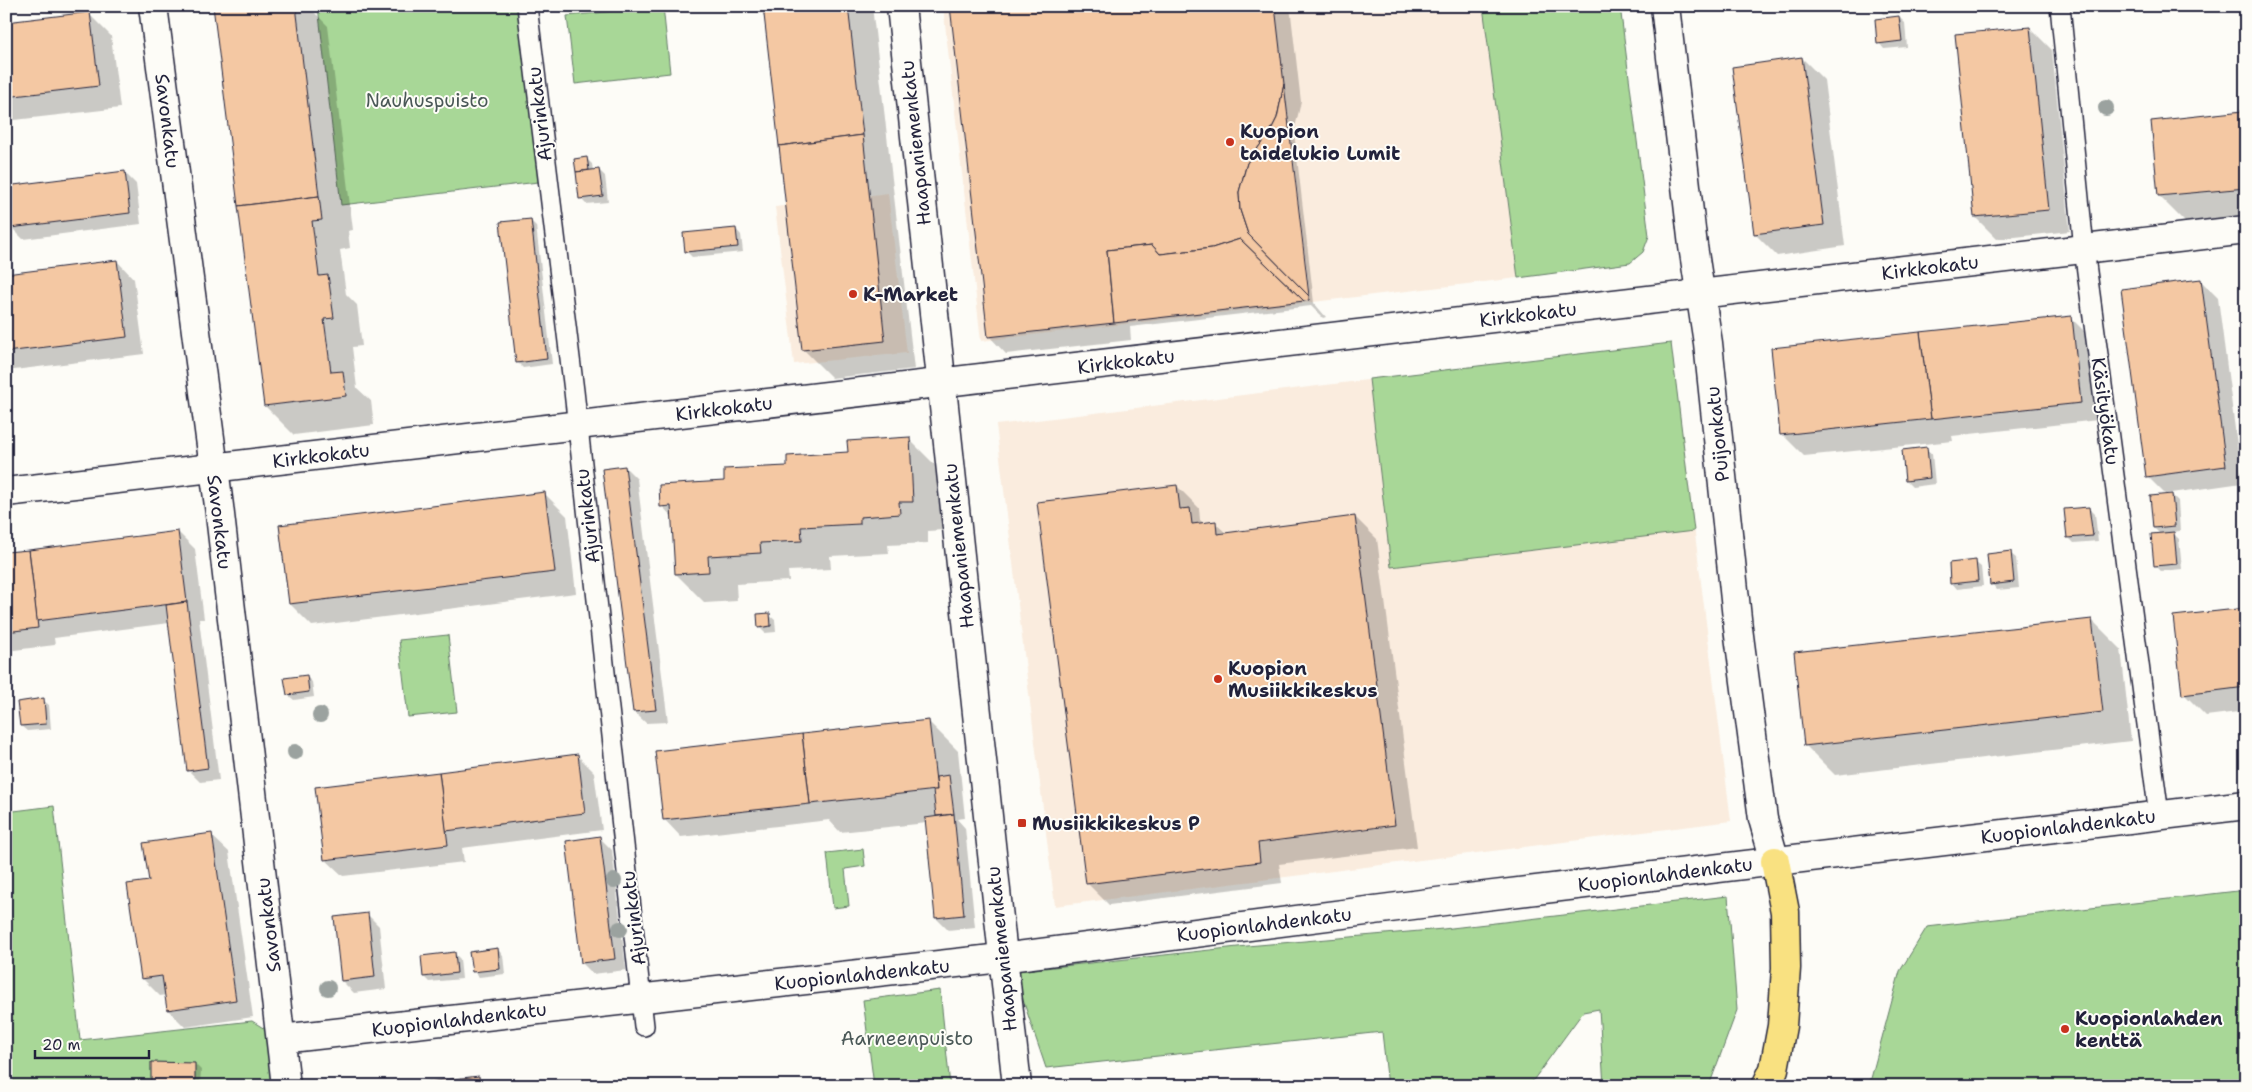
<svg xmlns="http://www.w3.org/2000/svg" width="2252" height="1092" viewBox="0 0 2252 1092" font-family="'Shantell Sans',sans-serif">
<rect width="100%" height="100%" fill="#fdfcf7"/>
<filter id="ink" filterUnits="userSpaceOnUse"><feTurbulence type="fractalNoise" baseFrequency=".02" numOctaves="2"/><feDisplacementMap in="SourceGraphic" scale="10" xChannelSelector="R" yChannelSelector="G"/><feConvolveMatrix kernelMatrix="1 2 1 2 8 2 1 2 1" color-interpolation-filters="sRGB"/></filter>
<g filter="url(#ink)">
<g fill="#faecde">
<polygon points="943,6 1483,6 1518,278 981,341"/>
<polygon points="888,193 907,353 794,364 775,207"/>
<polygon points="1671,343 1731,821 1055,906 996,425"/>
</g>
<g fill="#a8d797" stroke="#657c69">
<polygon points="318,6 527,6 547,181 341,205"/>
<polygon points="663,6 670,73 575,84 567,16"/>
<polygon points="1483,6 1620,6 1649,236 1643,252 1630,263 1518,278"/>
<polygon points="1671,343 1694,531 1391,567 1369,379"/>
<polygon points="448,635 457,712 408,717 399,640"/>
<polygon points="54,806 80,1040 252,1021 281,1039 286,1086 6,1086 6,812"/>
<polygon points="863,849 865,866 845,869 849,906 833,908 827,853"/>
<polygon points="2246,890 2246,1086 1869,1086 1900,971 1927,927"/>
<polygon points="1728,896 1737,1010 1709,1086 1604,1086 1599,1009 1583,1012 1529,1086 1388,1086 1382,1032 1046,1068 1023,1000 1017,971 1247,946 1443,929"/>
<polygon points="940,990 950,1086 874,1086 863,1000"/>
</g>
<g fill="#0003" fill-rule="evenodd">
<polygon points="214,6 308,6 328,26 353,230 348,231 350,248 340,250 346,294 357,305 362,346 352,347 357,388 371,401 374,425 294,435 265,406"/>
<polygon points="764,6 872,6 914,369 832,378 803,349"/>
<path d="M951,6H1290L1301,102L1294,132L1314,303L1326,317L1323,318L1311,306L1130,327L1131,340L1006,354L989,336ZM1291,137L1310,299L1307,296L1289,138Z"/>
<polygon points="1877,6 1926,6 1926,8 1883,14"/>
<polygon points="89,14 111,36 120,108 6,121 6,23"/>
<polygon points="1899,17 1905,23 1907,47 1884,49 1879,43"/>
<polygon points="2030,28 2052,50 2070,231 1997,239 1975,217"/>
<polygon points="1802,58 1824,80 1845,246 1777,256 1755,234"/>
<polygon points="2246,113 2246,219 2188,225 2159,196 2152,122"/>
<polygon points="586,158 592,164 593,171 599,170 605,176 608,202 586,204 580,198 576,160"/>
<polygon points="124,172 136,184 141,224 23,239 11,227"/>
<polygon points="530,220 536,226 552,364 523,368 517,362"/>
<polygon points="736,229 741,235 743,252 692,257 686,251"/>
<polygon points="117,261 134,279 144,354 6,371 6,275"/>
<polygon points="2200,280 2218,298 2242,483 2165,494 2147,476"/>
<polygon points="2071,318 2088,335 2098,420 1952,436 1953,441 1804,456 1782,434"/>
<polygon points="909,439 938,468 942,530 928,531 928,543 888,545 889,553 830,556 831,569 788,571 789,581 736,584 737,601 705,603 676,574 673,518 662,506 725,483"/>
<polygon points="1926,449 1932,454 1935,484 1912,487 1906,481 1903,451"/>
<polygon points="625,467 637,479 668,722 646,723 634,712"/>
<polygon points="1177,486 1199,508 1200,520 1204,524 1215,523 1227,534 1355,517 1377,539 1417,847 1279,864 1282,883 1109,905 1087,883"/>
<polygon points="545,494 567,516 576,593 312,626 290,604"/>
<polygon points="2172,495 2178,501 2180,531 2172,532 2179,539 2182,569 2161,571 2155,565 2161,535 2154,528"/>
<polygon points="2089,508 2095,514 2098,541 2074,543 2069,538"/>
<polygon points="178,532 195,549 204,619 199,619 219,780 200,782 188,770 169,623 54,638 55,645 6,651 6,553"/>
<polygon points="2010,553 2016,558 2019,588 1997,590 1992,584"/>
<polygon points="1975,562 1981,567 1983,586 1957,589 1952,583"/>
<polygon points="2246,609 2246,711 2206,716 2184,694"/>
<polygon points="769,615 775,620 776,632 765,633 759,627"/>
<polygon points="2092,620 2121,649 2131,741 1835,775 1806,746"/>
<polygon points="306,676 312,682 314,697 294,700 288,695"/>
<polygon points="43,700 49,705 51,729 27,731 21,726"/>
<polygon points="929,722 958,751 965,818 957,819 965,828 975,927 948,930 936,918 927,823 840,832 829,820 681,837 664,819"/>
<polygon points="577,755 594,772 602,830 462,848 464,862 343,876 325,859"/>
<polygon points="211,835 229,852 253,1017 185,1027 168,1010 166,995 160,996 142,978 150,882"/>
<polygon points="600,838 612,850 626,970 593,974 582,963"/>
<polygon points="368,915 379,926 386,989 354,993 342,981 335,918"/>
<polygon points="497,949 503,955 505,974 479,977 473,971"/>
<polygon points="455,954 460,959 462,979 429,982 424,977"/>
<polygon points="195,1064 201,1070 200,1086 152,1086"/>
<polygon points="478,1077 487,1086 402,1086"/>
</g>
<g fill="#f4c8a3" stroke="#22223b">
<polygon points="213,6 296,6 319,196 238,206"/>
<polygon points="763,6 848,6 863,135 779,146"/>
<polygon points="950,6 1275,6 1284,84 1277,118 1271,130 1247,163 1239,192 1240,210 1248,234 1309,296 1309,300 1304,301 1240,239 1212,248 1160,254 1152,245 1107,250 1114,323 988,337"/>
<polygon points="90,12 99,86 6,97 6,22"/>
<polygon points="1899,16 1902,41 1877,44 1875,19"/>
<polygon points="2030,27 2049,210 1974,217 1955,34"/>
<polygon points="1802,57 1824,225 1754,234 1732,67"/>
<polygon points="1284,84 1309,296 1248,234 1240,210 1239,192 1247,163 1271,130 1277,118"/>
<polygon points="2243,111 2246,188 2158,196 2151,121"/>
<polygon points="863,135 885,341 802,350 779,146"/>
<polygon points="587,157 589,170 576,172 574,159"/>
<polygon points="599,169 603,196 579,199 576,172"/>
<polygon points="125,171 130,213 10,228 6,186"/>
<polygon points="319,196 322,220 312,221 319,276 328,275 334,318 324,319 331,372 343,371 346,396 264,406 238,206"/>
<polygon points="531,219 547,359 516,363 500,222"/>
<polygon points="736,228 738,247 685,252 683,233"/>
<polygon points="1240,239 1304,301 1114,323 1107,250 1152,245 1160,254 1212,248"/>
<polygon points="117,260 127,337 6,352 6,274"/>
<polygon points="2201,279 2226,466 2146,477 2121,289"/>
<polygon points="2072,316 2081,403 1931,419 1920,332"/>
<polygon points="1920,332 1931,419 1780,435 1771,348"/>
<polygon points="910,437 913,502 899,502 900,514 860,517 860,524 801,527 802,541 760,543 761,553 708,556 709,572 675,574 671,506 660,507 659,485 724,481 724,469 787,466 787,456 848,452 847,441"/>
<polygon points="1927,447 1930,478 1905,481 1902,450"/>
<polygon points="625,466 656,710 633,712 602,469"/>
<polygon points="1177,485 1180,509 1190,508 1192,524 1216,521 1217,534 1355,516 1395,825 1258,843 1260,862 1086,884 1037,502"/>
<polygon points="545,492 555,572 289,604 279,525"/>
<polygon points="2172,494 2175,526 2153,528 2150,496"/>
<polygon points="2089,507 2093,536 2067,538 2064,509"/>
<polygon points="178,531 187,602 37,621 29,550"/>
<polygon points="2174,532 2177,564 2154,566 2151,534"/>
<polygon points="29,550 38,628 6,632 6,552"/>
<polygon points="2011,551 2014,582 1990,585 1987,554"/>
<polygon points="1976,560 1978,581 1950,584 1949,563"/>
<polygon points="187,602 208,768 187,771 166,605"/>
<polygon points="2246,608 2246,687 2182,695 2173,616"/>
<polygon points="770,613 771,626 758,628 757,614"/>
<polygon points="2092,619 2103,712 1804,746 1794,652"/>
<polygon points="307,675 309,692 287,695 284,678"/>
<polygon points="44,698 46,724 20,726 17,702"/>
<polygon points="929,720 937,790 810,804 802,734"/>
<polygon points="802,734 810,804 663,820 655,751"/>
<polygon points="578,754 585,813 446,831 439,772"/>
<polygon points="439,772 448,845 324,860 315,787"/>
<polygon points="949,775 954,814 936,816 933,790 937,790 936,777"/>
<polygon points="954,814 964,915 935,918 925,818"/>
<polygon points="212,833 236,1000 167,1010 162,976 141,979 127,884 149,881 143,843"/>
<polygon points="600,836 615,959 581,963 566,841"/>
<polygon points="368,913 375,977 341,981 334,917"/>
<polygon points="498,948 500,969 472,972 469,952"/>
<polygon points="455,952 457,973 423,977 421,956"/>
<polygon points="151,1062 195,1063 195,1086 151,1086"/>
<polygon points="479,1076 480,1086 391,1086"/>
</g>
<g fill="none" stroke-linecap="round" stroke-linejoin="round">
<defs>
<g id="service">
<polyline points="527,6 574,391 644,1026"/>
<polyline points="2060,6 2084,249 2159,815"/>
</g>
<g id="minor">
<polyline points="153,6 219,506 286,1086"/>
<polyline points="6,492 2246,230"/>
<polyline points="281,1039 1001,958 1460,899 2246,805"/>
</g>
<g id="secondary">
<polyline points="901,6 1017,1086"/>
<polyline points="1665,6 1693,246 1708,343 1738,628 1763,819 1775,861"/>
</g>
<polyline id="primary" points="1766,1086 1774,1069 1782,1026 1786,968 1785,912 1775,861"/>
</defs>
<use href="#service" stroke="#22223b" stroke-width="22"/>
<use href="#minor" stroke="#22223b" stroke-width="31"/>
<use href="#secondary" stroke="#22223b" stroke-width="31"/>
<use href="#primary" stroke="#22223b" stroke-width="31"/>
<use href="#service" stroke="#fdfcf7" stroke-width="19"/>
<use href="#minor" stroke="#fdfcf7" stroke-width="28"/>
<use href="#secondary" stroke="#fdfcf7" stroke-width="28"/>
<use href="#primary" stroke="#f9e181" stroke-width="28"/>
</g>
<g fill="#9ba29f">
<circle cx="2106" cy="108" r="8"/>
<circle cx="320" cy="715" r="8"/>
<circle cx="295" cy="752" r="8"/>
<circle cx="614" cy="881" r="8"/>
<circle cx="620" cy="929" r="8"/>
<circle cx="328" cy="988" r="8"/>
</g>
</g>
<g fill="#c8321e" stroke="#fdfcf7" stroke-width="2">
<circle cx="1230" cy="142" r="5"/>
<circle cx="853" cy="294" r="5"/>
<circle cx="1218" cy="679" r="5"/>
<rect x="1017" y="818" width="10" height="10" rx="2.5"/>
<circle cx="2065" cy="1029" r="5"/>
</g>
<g text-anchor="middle" stroke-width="4" stroke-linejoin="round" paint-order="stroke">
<g font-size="19" fill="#4a5857" stroke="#fdfcf7">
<text x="427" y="107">Nauhuspuisto</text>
<text x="907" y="1045">Aarneenpuisto</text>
</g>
<g font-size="19" fill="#22223b" stroke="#fdfcf7">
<text transform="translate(539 114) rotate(-97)" y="7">Ajurinkatu</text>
<text transform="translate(168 121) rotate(83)" y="7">Savonkatu</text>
<text transform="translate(915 143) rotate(-96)" y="7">Haapaniemenkatu</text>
<text transform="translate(1930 267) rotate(-7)" y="7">Kirkkokatu</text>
<text transform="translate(1528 314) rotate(-7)" y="7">Kirkkokatu</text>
<text transform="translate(1126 361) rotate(-7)" y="7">Kirkkokatu</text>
<text transform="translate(724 408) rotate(-7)" y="7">Kirkkokatu</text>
<text transform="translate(2106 411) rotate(82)" y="7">Käsityökatu</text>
<text transform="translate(1717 434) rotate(-96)" y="7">Puijonkatu</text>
<text transform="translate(321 455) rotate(-7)" y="7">Kirkkokatu</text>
<text transform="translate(587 516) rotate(-97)" y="7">Ajurinkatu</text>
<text transform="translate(220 522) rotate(83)" y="7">Savonkatu</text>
<text transform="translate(958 546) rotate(-96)" y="7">Haapaniemenkatu</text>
<text transform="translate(2068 826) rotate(-7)" y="7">Kuopionlahdenkatu</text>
<text transform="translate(1665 874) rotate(-7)" y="7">Kuopionlahdenkatu</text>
<text transform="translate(633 918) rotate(-97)" y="7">Ajurinkatu</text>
<text transform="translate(1264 924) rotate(-7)" y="7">Kuopionlahdenkatu</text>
<text transform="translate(268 925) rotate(-97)" y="7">Savonkatu</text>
<text transform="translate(1001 949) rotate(-96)" y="7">Haapaniemenkatu</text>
<text transform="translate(862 974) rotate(-6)" y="7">Kuopionlahdenkatu</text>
<text transform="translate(459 1019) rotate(-7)" y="7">Kuopionlahdenkatu</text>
</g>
<g font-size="19" font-weight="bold" fill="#22223b" stroke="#fdfcf7" text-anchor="start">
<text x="1240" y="138">Kuopion<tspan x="1240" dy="22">taidelukio Lumit</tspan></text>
<text x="863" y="301">K-Market</text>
<text x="1228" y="675">Kuopion<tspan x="1228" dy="22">Musiikkikeskus</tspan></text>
<text x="1032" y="830">Musiikkikeskus P</text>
<text x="2075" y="1025">Kuopionlahden<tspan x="2075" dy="22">kenttä</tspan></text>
</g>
</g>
<rect width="2252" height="1092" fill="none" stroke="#fdfcf7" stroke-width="25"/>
<rect x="12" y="12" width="2227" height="1067" fill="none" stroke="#22223b" stroke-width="2" filter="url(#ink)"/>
<path d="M35 1050v8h114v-8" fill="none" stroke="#22223b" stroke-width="2.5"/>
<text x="42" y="1050" font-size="15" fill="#22223b" stroke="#fdfcf7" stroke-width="4" paint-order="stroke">20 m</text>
</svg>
